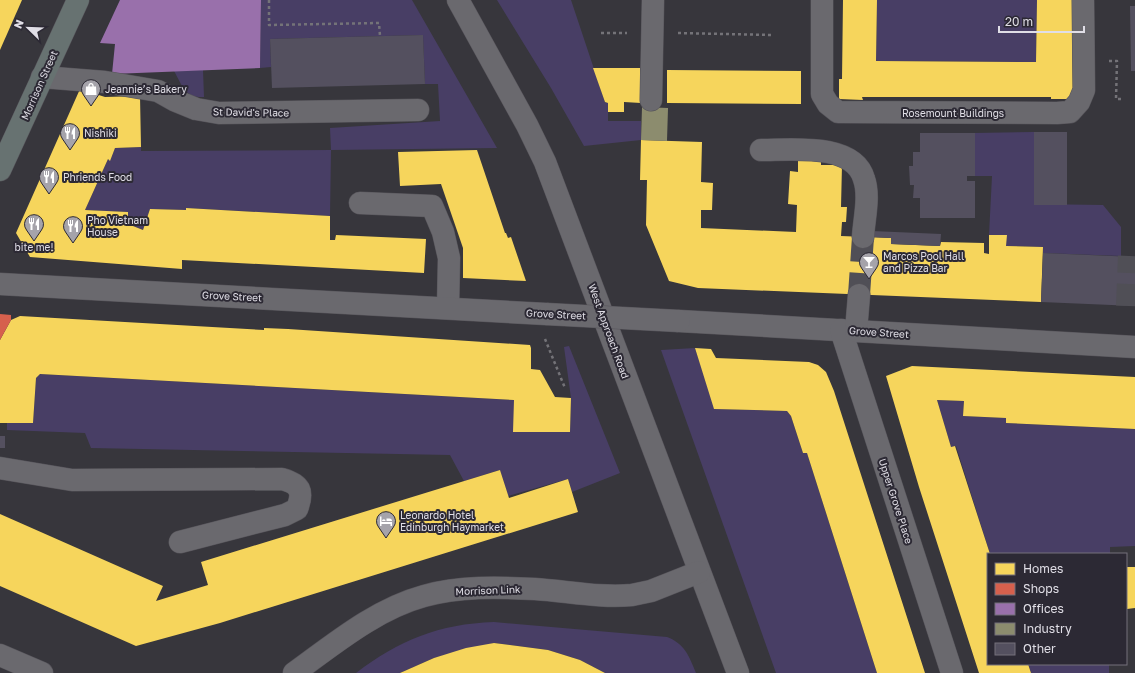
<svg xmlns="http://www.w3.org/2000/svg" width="1135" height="673" viewBox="0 0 1135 673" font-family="'Golos Text',sans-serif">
<rect width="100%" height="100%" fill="#37363c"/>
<g fill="#483e65">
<polygon points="261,0 412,0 497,148 331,150 330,216 186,208 186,210 150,209 143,230 128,224 128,212 85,210 108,159 110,160 115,148 141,147 141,151 331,150 330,128 440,121 438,84 425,84 423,35 270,39 271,67 260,68"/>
<polygon points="497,0 571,0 605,102 608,103 608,121 641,121 641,140 584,146 551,88"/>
<polygon points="877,0 1037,0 1036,62 876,61"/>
<path d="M203,70L204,97C185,98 183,87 174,71Z"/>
<polygon points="1034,132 1034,204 1103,205 1121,227 1121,256 1043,253 1043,247 1006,246 1006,236 989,235 992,176 975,176 975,133"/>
<polygon points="569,346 620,473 572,492 568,479 508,496 500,470 464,481 450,455 91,448 85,433 7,430 7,423 33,423 36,378 40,374 514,400 570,432 571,398 564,347"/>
<polygon points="695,348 715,409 787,411 791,416 803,453 807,453 877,673 776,673 661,350"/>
<polygon points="937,400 964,401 963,416 1006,418 1006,423 1135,429 1135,546 1110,547 1110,554 990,554 956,446 951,447"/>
<path d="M494,622L667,637C685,644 689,656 696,673H605L580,660L548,650L494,643L434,658L400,673H356C399,640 439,624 494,622Z"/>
<polygon points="1028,664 1109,664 1109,673 1031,673"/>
</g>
<g fill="#f6d55c">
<polygon points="0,0 22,0 0,50"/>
<polygon points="843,0 877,0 876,61 1036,62 1037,0 1072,0 1073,99 1051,99 1051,97 862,97 863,100 839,99 839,79 842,79"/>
<polygon points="593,68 640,68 641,103 624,102 624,112 608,112 608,103 605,102"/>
<polygon points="667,70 801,71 801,104 667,103"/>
<polygon points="80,89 105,97 140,96 141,147 115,148 110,161 108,159 85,210 128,212 128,224 143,230 150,209 186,210 186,208 330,216 330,240 335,240 336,235 426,239 424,273 182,260 182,269 30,257 16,233"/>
<polygon points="641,140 702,142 701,182 713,183 712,210 701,210 701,228 796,232 797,205 788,204 790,171 798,172 798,158 821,159 821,165 842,165 841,207 847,207 846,222 842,222 841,236 891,238 891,244 940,246 941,242 984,243 984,253 989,254 989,235 1007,235 1006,246 1043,247 1041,302 698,288 669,281 646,225 647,180 640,180"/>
<polygon points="477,150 505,233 506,233 508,238 511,237 526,281 463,278 463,248 441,184 400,186 398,152"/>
<polygon points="20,316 264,330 264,328 288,329 530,345 531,348 531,369 540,370 555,397 571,398 570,432 513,432 514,400 40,374 36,378 33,423 0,423 0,340 11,320"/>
<polygon points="695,348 711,349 716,358 809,362 818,365 826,372 834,391 925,673 877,673 807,453 803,453 791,416 787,411 714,409"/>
<polygon points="912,366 1135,377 1135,429 1006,423 1006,418 963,416 964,401 937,400 951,447 955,446 990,554 988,554 988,664 1028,664 1031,673 979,673 919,487 886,376"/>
<polygon points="500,470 509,498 568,479 578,512 220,623 136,646 0,586 0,514 163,586 156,601 208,585 201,562"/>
<polygon points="1127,567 1135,567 1135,608 1127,609"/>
<polygon points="494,643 548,650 580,660 605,673 400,673 434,658 466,648"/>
</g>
<polygon fill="#d6604d" points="0,314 11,315 11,320 0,340"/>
<polygon fill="#9970ab" points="120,0 261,0 260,68 112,74 115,44 100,43"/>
<polygon fill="#8c8c6e" points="642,107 668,108 667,141 641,140"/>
<g fill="#54505f">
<polygon points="1130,6 1135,6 1135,71 1131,71"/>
<polygon points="423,35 425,84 272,88 270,39"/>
<rect x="1034" y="132" width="33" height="73"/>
<polygon points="920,133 975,133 975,176 967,176 967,181 975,181 975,218 920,218 920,198 913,198 914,185 910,185 909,166 913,166 913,152 920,152"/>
<polygon points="872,231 941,234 940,246 891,244 891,238 872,237"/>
<polygon points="1043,253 1135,257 1135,306 1041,302"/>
<rect x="0" y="436" width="5" height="12"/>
</g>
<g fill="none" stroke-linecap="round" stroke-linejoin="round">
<g stroke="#504f56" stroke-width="22" stroke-dasharray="22 11" stroke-linecap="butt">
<polyline points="859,295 863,237"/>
<polyline points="1127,306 1129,256"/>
</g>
<defs>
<g id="minor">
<polyline points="458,0 527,125 545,162 738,673"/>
<polyline points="822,0 822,94 828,104 838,112 1057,113 1070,112 1079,102 1084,90 1083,0"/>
<polyline points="42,77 105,82 158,91 174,100 196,109 219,113 418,110"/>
<polyline points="651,100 653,0"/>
<path d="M761,150C790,150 854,142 864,179C870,196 864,219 863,237"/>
<polyline points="360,203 432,206 443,232 449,258 448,308"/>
<polyline points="0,284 546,314"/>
<polyline points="679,321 1135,347"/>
<polyline points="841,330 952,673"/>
<polyline points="856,331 859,295"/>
<path d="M0,468L72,480L282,479C300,484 304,491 297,509L285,515L180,542"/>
<polyline points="0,655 42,673"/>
<path d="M294,673C334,644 376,609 424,596C459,586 498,587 535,589C567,591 600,598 632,595L651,591L699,572"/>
</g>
<polyline id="major" points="0,170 78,0"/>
</defs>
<use href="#minor" stroke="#56545a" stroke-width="23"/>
<use href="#major" stroke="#56545a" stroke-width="23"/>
<g stroke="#747378" stroke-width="2.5" stroke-dasharray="3 3" stroke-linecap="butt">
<polyline points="269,0 269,25 379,23 380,36"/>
<polyline points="601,33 627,33"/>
<polyline points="678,33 772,35"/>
<polyline points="1109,61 1117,61 1116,99 1122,99"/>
<polyline points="545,339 565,388"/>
</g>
<use href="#minor" stroke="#6a696e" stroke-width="22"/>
<use href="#major" stroke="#677271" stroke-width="22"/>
<defs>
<polyline id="minor-bridge" points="546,314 679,321"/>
</defs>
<use href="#minor-bridge" stroke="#56545a" stroke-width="23" stroke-linecap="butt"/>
<use href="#minor-bridge" stroke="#6a696e" stroke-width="22"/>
</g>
<defs>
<symbol id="shop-pin" viewBox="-11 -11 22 30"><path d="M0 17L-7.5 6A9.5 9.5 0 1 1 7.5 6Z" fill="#a5a3aa" stroke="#2c2934"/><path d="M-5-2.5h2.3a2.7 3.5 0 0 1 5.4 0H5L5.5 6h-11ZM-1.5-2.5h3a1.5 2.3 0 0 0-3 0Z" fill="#fff"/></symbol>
<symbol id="restaurant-pin" viewBox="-11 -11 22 30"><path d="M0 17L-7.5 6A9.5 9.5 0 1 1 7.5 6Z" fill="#a5a3aa" stroke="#2c2934"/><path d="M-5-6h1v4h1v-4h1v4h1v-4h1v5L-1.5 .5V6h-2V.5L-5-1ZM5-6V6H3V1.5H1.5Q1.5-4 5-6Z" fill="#fff"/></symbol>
<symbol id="bar-pin" viewBox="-11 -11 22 30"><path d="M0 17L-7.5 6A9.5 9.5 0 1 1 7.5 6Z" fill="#a5a3aa" stroke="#2c2934"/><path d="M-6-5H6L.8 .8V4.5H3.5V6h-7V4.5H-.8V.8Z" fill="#fff"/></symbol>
<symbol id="hotel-pin" viewBox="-11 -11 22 30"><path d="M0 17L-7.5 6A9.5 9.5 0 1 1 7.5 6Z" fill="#a5a3aa" stroke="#2c2934"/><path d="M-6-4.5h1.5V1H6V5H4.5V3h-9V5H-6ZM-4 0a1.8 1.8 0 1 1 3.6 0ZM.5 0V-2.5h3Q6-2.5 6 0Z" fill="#fff"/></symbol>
</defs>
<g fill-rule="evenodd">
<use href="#shop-pin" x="80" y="78" width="22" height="30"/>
<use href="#restaurant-pin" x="59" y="122" width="22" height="30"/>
<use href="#restaurant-pin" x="38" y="166" width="22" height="30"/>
<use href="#restaurant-pin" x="23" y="213" width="22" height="30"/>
<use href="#restaurant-pin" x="62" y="215" width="22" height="30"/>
<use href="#bar-pin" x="858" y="251" width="22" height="30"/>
<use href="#hotel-pin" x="375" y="510" width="22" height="30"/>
</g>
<g text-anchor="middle" stroke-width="4" stroke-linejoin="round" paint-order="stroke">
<g font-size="10" fill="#e0dee6" stroke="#2c2934">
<text transform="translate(39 85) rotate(-66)" y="4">Morrison Street</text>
<text transform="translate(251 112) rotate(1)" y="4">St David's Place</text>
<text x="953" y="117">Rosemount Buildings</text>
<text transform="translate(232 296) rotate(3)" y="4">Grove Street</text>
<text transform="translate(556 314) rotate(3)" y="4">Grove Street</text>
<text transform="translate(609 331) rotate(70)" y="4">West Approach Road</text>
<text transform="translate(879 332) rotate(4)" y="4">Grove Street</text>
<text transform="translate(896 501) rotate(72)" y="4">Upper Grove Place</text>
<text transform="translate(488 590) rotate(-2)" y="4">Morrison Link</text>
</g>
<g font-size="10" fill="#e0dee6" stroke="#2c2934" text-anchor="start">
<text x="105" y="93">Jeannie’s Bakery</text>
<text x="84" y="137">Nishiki</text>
<text x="63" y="181">Phriends Food</text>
<text x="87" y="224">Pho Vietnam<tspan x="87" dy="12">House</tspan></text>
<text x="34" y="251" text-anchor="middle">bite me!</text>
<text x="883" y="260">Marcos Pool Hall<tspan x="883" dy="12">and Pizza Bar</tspan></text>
<text x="400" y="519">Leonardo Hotel<tspan x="400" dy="12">Edinburgh Haymarket</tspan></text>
</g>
</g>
<rect x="987" y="553" width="140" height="112" fill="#2c2934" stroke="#74717b"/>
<rect x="995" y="563" width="20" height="12" fill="#f6d55c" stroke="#74717b"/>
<text x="1023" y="573" font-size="12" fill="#e0dee6">Homes</text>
<rect x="995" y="583" width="20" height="12" fill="#d6604d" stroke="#74717b"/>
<text x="1023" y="593" font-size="12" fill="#e0dee6">Shops</text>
<rect x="995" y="603" width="20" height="12" fill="#9970ab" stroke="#74717b"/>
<text x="1023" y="613" font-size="12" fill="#e0dee6">Offices</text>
<rect x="995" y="623" width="20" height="12" fill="#8c8c6e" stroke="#74717b"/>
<text x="1023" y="633" font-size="12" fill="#e0dee6">Industry</text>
<rect x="995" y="643" width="20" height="12" fill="#54505f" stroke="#74717b"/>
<text x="1023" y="653" font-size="12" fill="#e0dee6">Other</text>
<g transform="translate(28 28) rotate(293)" stroke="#2c2934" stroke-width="3" paint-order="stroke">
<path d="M0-3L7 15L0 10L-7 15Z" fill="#e0dee6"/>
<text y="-6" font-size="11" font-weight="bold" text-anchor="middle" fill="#e0dee6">N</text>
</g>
<path d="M999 26v6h85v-6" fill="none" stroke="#e0dee6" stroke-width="2"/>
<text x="1005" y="26" font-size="12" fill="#e0dee6" stroke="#2c2934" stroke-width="3" paint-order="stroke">20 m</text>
</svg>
